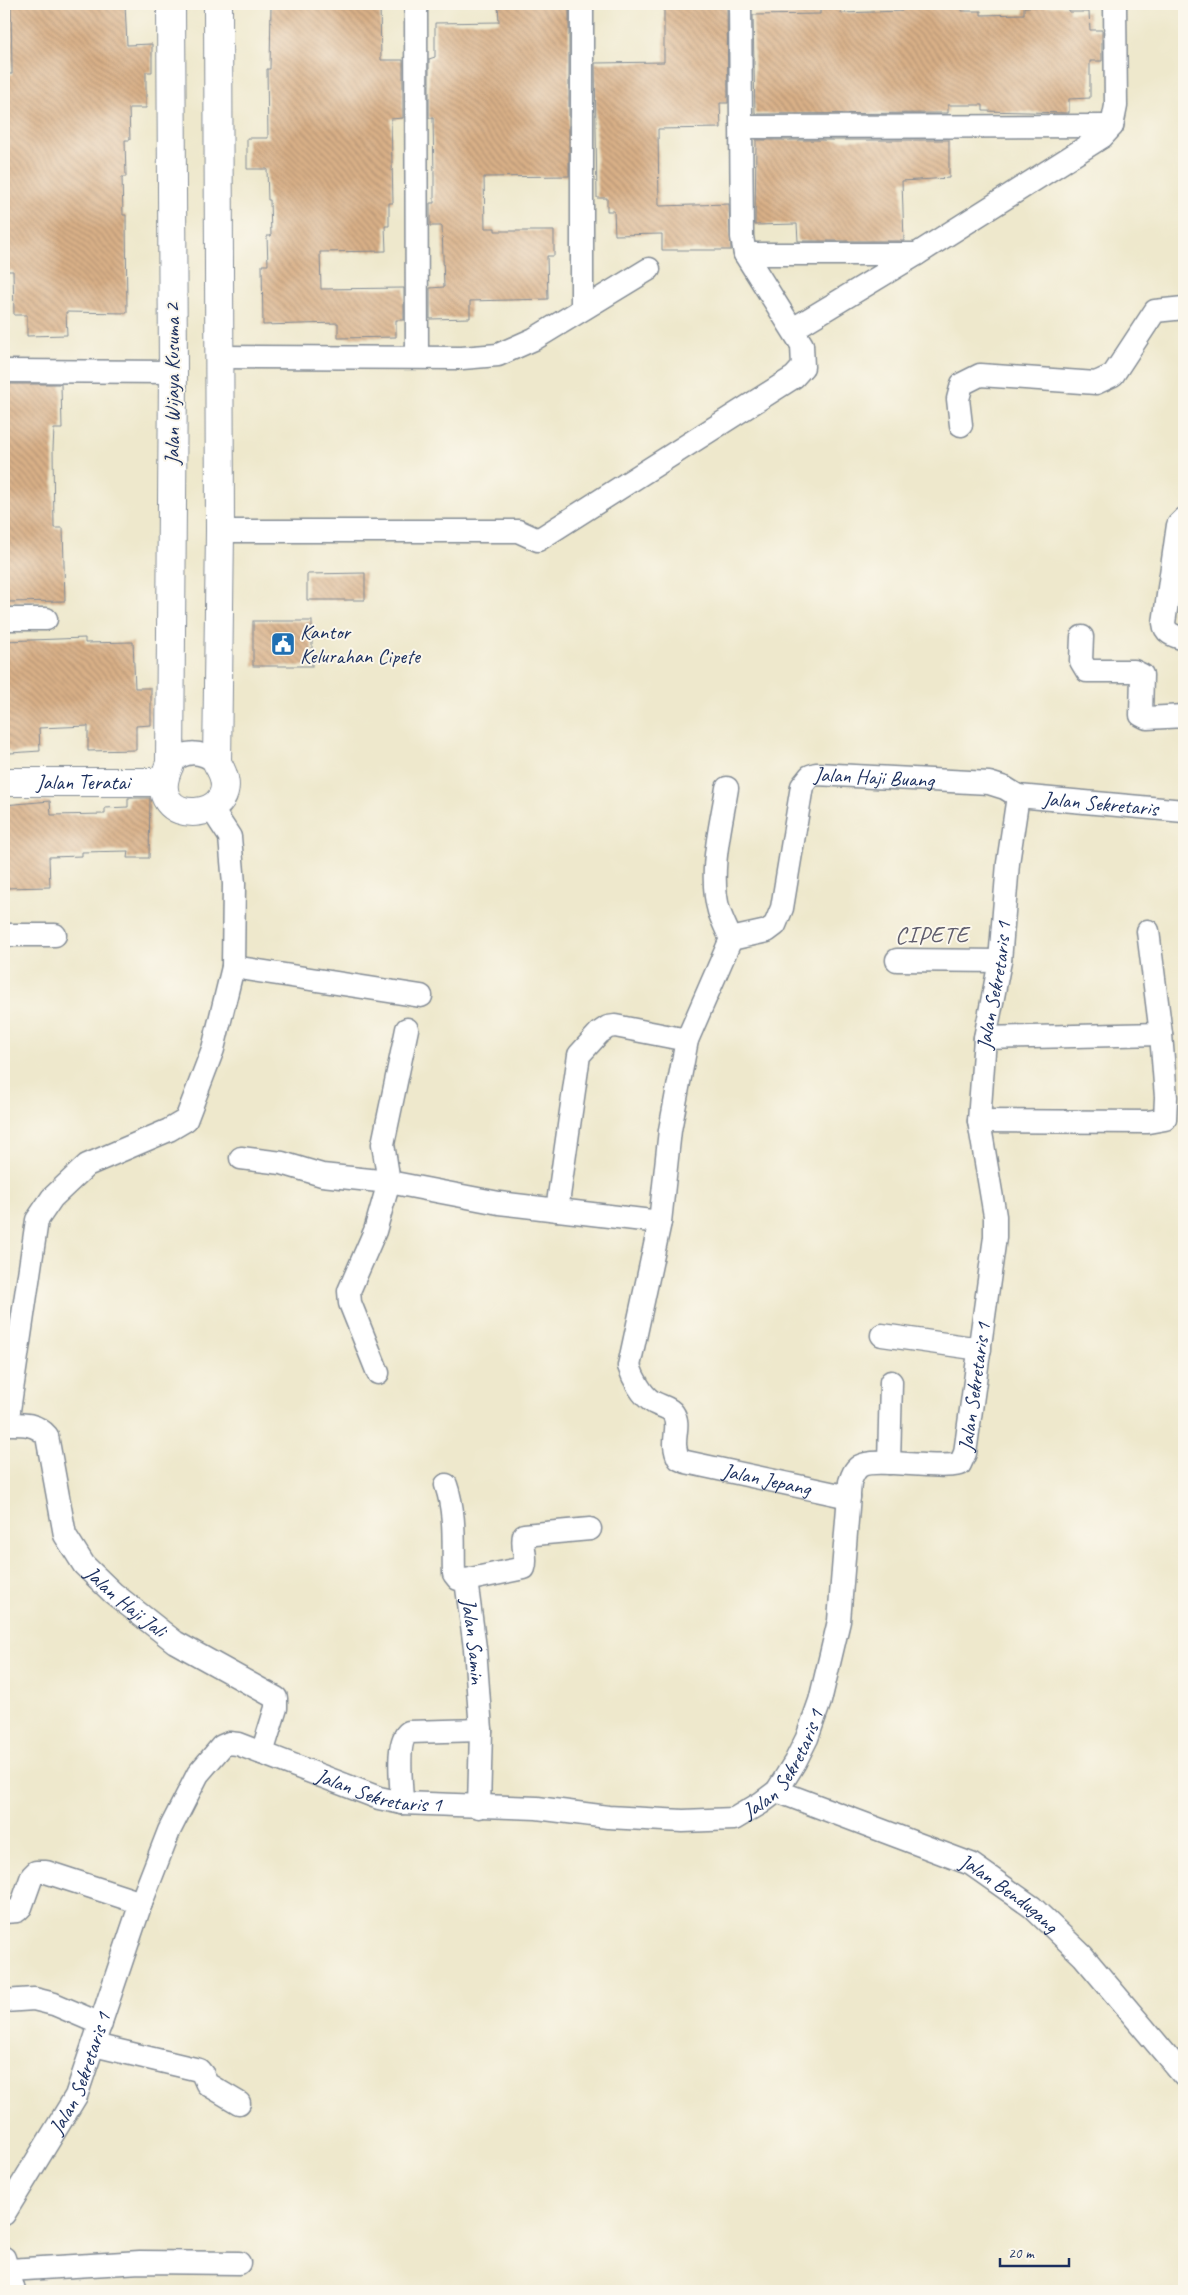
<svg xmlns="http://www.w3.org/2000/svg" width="1188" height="2295" viewBox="0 0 1188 2295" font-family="Caveat,sans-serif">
<defs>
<pattern id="building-back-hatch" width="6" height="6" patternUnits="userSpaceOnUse" patternTransform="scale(1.25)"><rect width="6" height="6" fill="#d9b087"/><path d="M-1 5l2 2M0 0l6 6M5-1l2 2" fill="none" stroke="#af9072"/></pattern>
</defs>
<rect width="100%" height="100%" fill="#fbf7ec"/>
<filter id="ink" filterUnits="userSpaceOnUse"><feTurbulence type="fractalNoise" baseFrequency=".02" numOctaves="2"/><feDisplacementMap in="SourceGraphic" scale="10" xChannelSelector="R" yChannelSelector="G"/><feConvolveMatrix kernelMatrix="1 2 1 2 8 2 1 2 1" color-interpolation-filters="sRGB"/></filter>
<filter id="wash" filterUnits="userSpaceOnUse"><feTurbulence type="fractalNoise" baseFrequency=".0096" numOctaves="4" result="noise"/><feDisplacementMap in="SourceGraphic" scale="20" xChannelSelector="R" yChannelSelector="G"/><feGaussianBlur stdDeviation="1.12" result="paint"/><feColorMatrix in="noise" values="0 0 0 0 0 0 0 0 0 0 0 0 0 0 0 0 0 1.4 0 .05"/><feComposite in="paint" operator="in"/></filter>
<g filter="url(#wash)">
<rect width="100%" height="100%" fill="#eee8cc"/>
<g id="blocks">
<g fill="url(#building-back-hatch)">
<polygon points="11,4 125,4 127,45 152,44 152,72 146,72 146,108 129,108 130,140 125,140 126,177 122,177 123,215 126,215 127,313 66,312 67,335 27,336 27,315 14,315 13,271 4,271 4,205 7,205 6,147 8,147 6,74 12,74"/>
<polygon points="271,4 380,4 381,60 403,60 403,118 391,119 393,203 389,203 389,226 385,226 386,251 320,252 321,289 404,288 404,320 396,320 396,337 338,338 338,323 263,325 262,265 268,265 267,236 271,236 270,200 268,200 267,169 247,169 247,138 268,138 267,69 270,69"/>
<polygon points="498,4 569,4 569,176 484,177 485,228 495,228 495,231 554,231 554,256 547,256 548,299 470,301 470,318 430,319 430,288 444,287 442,226 430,226 430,203 434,203 434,177 433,118 429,118 429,59 435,57 435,23 499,22"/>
<polygon points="820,4 841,4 841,13 902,11 902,4 923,4 923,8 962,7 962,11 981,11 981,15 1024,14 1024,7 1069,6 1069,12 1089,12 1090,30 1102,30 1102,61 1090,61 1090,98 1069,99 1069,113 983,111 983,105 948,105 948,113 755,114 753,15 820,14"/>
<polygon points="727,5 728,103 720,103 721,128 658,129 659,206 729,204 731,250 662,250 662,234 615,235 614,211 607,211 607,198 597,198 595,63 664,62 664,6"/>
<polygon points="756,140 949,140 949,178 902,181 904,241 798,241 797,224 755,225"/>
<polygon points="5,384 61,384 62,429 54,429 53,449 54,528 63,528 65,601 5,602 4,529 7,529 6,473 4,473"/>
<polygon points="365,573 365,600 307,600 307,574"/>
<rect x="253" y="621" width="59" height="45"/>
<polygon points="85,638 85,643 133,642 135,688 151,688 151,725 136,726 136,750 88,751 88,726 39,728 40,751 10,753 9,750 4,750 4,641"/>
<polygon points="128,798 150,798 149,858 127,858 128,851 82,852 82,856 49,857 50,887 4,888 4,805 50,801 51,815 105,814 105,808 128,807"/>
</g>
</g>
</g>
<g filter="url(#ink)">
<use href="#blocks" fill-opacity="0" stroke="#848c95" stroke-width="1"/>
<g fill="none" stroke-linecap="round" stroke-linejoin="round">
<defs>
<g id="street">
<polyline points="416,4 417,356"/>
<polyline points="582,4 582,308"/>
<polyline points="742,127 1112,126"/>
<polyline points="745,254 917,254"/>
<polyline points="793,329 917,254 1102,137 1112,126 1116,106 1115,4"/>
<polyline points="219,357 462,358 498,355 534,339 649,269"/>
<polyline points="4,371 173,372"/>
<polyline points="961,425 958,399 962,384 980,375 1096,383 1113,375 1155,311 1184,308"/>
<path d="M1184,519L1178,525L1164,623C1165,634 1175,636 1184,639"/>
<polyline points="220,531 518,531 538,540 794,377 803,367 802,345 745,254 742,237 740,4"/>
<polyline points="4,619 46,619"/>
<polyline points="1082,637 1081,661 1087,671 1134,671 1142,675 1141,715 1147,718 1184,716"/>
<path d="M170,764C185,750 200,750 217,763"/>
<path id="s1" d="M727,788C721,826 708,873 719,911C722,920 727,930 731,939L687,1040L670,1130L660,1222L629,1366C633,1378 642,1396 653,1402C659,1406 669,1407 673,1413C682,1426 669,1441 679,1459L686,1462L849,1497"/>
<polyline points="211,808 230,837 234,884 233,967 421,996"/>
<polyline points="4,935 55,935"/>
<path id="s2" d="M731,939L767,931L775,925L782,908L802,786L810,776L816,774L989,783L1005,788L1018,796L1184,811"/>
<polyline points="897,960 1000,961"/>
<polyline points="985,1038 1161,1034"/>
<polyline points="979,1121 1148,1122 1165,1119 1166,1097 1161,1034 1148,931"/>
<polyline points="241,1158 282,1163 322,1175 389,1182 499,1203 660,1222"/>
<polyline points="557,1210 579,1055 599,1033 608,1027 615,1026 687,1040"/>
<polyline points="882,1335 980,1349"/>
<polyline points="378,1373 350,1303 349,1291 375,1231 389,1182 383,1144 407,1029"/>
<path id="s3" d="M4,1424C20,1424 35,1422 47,1436L65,1535L84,1565L113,1593L175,1642L276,1698V1708L262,1753"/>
<polyline points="7,1424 37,1220 52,1198 87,1165 169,1130 186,1120 213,1049 233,967"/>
<polyline points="889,1463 891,1382"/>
<path id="s4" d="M446,1485C456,1514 453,1544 454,1574L458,1579L466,1580L475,1648L481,1730L479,1807"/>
<path d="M466,1580L524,1568C528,1558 521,1547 524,1535L590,1529"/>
<path id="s5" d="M777,1791L971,1864L1032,1907L1083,1956L1184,2076"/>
<path d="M402,1803C402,1787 395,1741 409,1732L481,1730"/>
<polyline points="4,1912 17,1911 21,1907 32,1876 36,1872 46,1872 141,1903"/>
<polyline points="4,2001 34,1999 54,2004 101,2024"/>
<polyline points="94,2045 199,2070 203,2075 207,2084 239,2103"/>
<path id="s6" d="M4,2214L76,2096L141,1903L169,1831L198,1774L222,1746L229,1743L238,1744L379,1798L402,1803L537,1808L608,1817L683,1821L734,1819L761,1803L777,1791L795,1762L807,1738L820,1701L839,1621L850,1482C852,1476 854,1470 860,1466C875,1457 935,1470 960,1464L965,1453L995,1237V1216L979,1121L985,1038L1000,961L1008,863L1018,796"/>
<polyline points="4,2258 14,2291"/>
<polyline points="9,2270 140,2262 239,2263"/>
</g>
<g id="secondary">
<path d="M171,4L173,372L170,764C136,833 256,823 217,763L220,531L218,4"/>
<path id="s7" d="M4,782H163"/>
</g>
</defs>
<use href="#street" stroke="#848c95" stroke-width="25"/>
<use href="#secondary" stroke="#848c95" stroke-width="30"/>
<use href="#street" stroke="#fff" stroke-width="22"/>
<use href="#secondary" stroke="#fff" stroke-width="28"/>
</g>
</g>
<defs>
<symbol id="civic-square" viewBox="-11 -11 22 22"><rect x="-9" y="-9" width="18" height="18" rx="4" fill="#1f6fb2" stroke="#fbf7ec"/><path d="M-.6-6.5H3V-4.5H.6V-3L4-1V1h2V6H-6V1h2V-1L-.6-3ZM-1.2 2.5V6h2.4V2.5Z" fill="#fff"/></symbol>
</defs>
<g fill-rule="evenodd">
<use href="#civic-square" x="269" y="630" width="28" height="28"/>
</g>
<g text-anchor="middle" stroke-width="4" stroke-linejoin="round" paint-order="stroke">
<g font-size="21" fill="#1b2f5e" stroke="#fbf7ec">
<text transform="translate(172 384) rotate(-90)" y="7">Jalan Wijaya Kusuma 2</text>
<text dy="7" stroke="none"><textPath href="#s2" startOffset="266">Jalan Haji Buang</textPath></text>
<text dy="7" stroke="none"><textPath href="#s7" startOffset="79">Jalan Teratai</textPath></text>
<text dy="7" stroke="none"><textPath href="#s2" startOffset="496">Jalan Sekretaris</textPath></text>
<text dy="7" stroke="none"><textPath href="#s6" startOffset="2021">Jalan Sekretaris 1</textPath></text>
<text dy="7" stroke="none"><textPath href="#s6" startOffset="1616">Jalan Sekretaris 1</textPath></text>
<text dy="7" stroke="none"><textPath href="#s1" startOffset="801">Jalan Jepang</textPath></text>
<text dy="7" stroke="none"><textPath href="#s3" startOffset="238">Jalan Haji Jali</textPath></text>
<text dy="7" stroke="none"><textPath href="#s4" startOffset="166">Jalan Samin</textPath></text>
<text dy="7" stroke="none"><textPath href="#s6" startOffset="1121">Jalan Sekretaris 1</textPath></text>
<text dy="7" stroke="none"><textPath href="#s6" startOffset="686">Jalan Sekretaris 1</textPath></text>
<text dy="7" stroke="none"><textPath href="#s5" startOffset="255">Jalan Bendugang</textPath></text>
<text dy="7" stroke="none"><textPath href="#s6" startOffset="161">Jalan Sekretaris 1</textPath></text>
</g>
<g font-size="21" fill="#1b2f5e" stroke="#fbf7ec" text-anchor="start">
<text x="300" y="639">Kantor<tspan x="300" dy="24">Kelurahan Cipete</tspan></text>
</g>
<g font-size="24" letter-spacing="1" fill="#5e5c6c" stroke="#fbf7ec">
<text x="932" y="943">CIPETE</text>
</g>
</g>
<rect width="1188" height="2295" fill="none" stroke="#fbf7ec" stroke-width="20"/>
<path d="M1000 2258v8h69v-8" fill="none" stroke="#1b2f5e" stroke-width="2.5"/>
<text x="1008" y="2258" font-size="15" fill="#1b2f5e" stroke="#fbf7ec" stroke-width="4" paint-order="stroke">20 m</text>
</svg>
